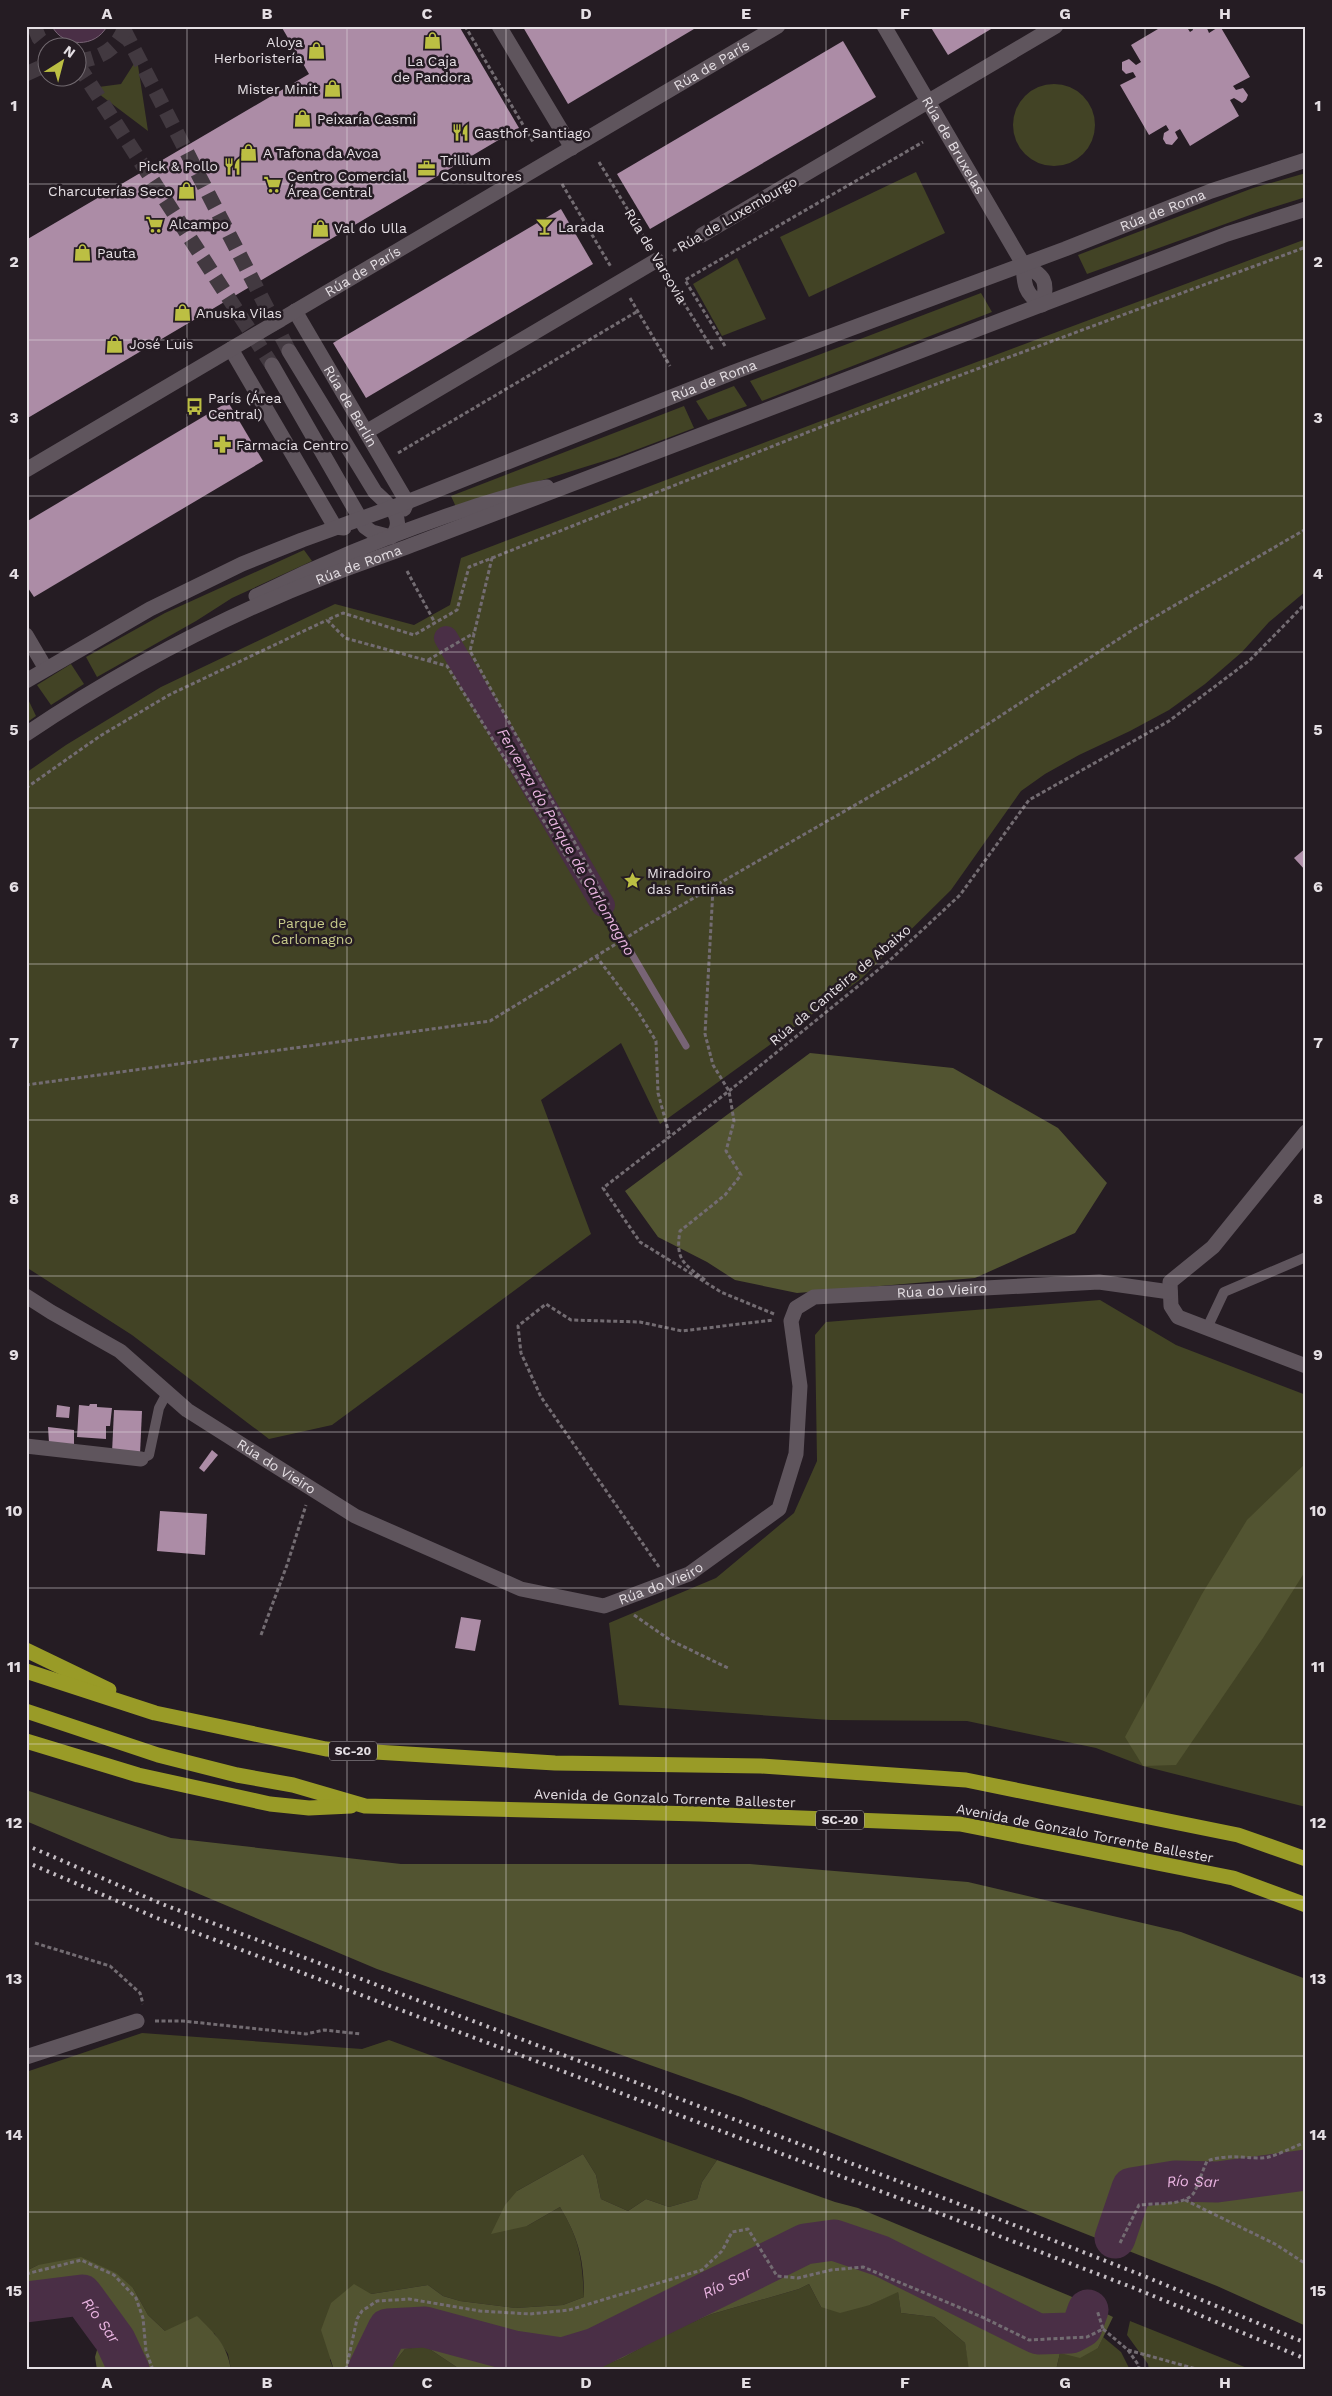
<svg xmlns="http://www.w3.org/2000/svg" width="1332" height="2396" viewBox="0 0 1332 2396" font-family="'Work Sans',sans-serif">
<rect width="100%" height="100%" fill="#251c23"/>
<g fill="#424325">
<polygon points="137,59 148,131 91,88 121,84"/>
<circle cx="1054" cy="125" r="41"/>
<polygon points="916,172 945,233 809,297 780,237"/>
<polygon points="1306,173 1306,197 1261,211 1087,274 1078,255 1253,188"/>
<polygon points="1306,239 1306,591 1269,622 1242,652 1205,684 1169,710 1130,731 1079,755 1045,774 1021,791 951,890 861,979 660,1124 621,1043 541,1100 591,1234 332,1425 269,1439 132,1335 26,1267 26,773 30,770 66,745 161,687 335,604 414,625 450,605 461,558 926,381"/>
<polygon points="737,258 766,319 722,336 693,284"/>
<polygon points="981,293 992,312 762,401 750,381"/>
<polygon points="734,386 747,406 708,420 696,401"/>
<polygon points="684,406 694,428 617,457 456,507 451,496"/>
<polygon points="304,550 312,561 232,598 196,621 97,677 86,657 165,613"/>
<polygon points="71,664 84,684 51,705 37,685"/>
<polygon points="26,695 36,716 26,723"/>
<polygon points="1100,1300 1176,1345 1306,1395 1306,1807 1143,1766 1096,1748 967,1721 830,1720 619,1705 609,1623 716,1578 794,1513 817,1461 815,1335 826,1322"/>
<path d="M142,2033L362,2049L389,2040L717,2160L702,2182L697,2199L669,2207L646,2199L628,2211L601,2199L596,2175L583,2154L517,2191L527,2226L560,2207C580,2240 582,2259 584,2297L563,2305L515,2308L460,2301L443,2296L428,2285L371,2294L330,2360L334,2370H231L228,2354L214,2333L165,2331L148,2315L133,2288L38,2265L26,2271V2072Z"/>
<polygon points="809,2284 821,2307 870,2305 898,2291 901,2313 934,2317 965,2343 970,2370 592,2370 623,2358 665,2334 712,2314 799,2289"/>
<polygon points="1130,2321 1252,2370 1149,2370 1148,2364 1127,2335"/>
<polygon points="1103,2337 1121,2352 1130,2370 1056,2370 1060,2353 1098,2348"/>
<polygon points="425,2346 461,2370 388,2370 405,2349"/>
</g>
<g fill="#525431">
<polygon points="810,1053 953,1068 1058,1128 1107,1183 1075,1233 975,1278 797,1293 735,1280 707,1262 658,1237 625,1191"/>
<polygon points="1306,1463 1306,1570 1263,1638 1176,1765 1143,1766 1125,1737 1202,1594 1247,1520"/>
<polygon points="26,1790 171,1838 401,1864 750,1864 968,1882 1181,1932 1306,1979 1306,2326 1217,2286 741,2097 377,1969 26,1821"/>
<path d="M583,2154L596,2175L601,2199L628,2211L646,2199L669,2207L697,2199L702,2182L717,2160L835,2202L858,2208L1070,2296L1113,2317L1098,2348L1080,2358L1060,2353L1056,2370H969L965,2343L934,2317L901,2313L898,2292L870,2305L840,2313L821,2307L809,2284L799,2289L712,2314L665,2334L623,2358L592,2370H461L425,2346L405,2349L388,2370H334L321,2330L331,2303L354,2284L371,2294L428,2285L443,2296L460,2301L515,2308L563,2305L584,2297C584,2260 579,2239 560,2207L527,2226L491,2234L505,2205L517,2191Z"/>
<path d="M81,2257L116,2273L133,2288L148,2315L165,2331L197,2316C215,2334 227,2344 231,2370H97L95,2357L101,2336L77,2308L26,2314V2271L38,2265Z"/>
</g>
<path fill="#4a2f46" stroke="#786475" d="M52,26H107C96,48 63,48 52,26Z"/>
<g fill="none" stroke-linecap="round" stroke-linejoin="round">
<polyline stroke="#786475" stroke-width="7" points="603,905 686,1046"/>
<polyline stroke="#4a2f46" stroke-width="24" points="446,638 603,905"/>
<g stroke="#4a2f46" stroke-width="41">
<path id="s1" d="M1115,2238L1132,2188L1175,2181L1217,2182L1306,2170"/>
<path id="s2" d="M26,2302L82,2295L115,2340L129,2370"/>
<path id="s3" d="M368,2370L388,2329L425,2327L514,2351L562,2358L595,2348L805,2244L834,2240L881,2256L1038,2334L1071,2333L1082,2327L1088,2310"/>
</g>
</g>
<g fill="#ac8ca6">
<polygon points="281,26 459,26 519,128 26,419 26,240 309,74"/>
<polygon points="525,26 699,26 568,104 523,27"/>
<polygon points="930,26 996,26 948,55"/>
<polygon points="1163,26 1186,26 1190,32 1193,30 1192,26 1206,26 1209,33 1220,26 1250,77 1233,86 1236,90 1243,88 1248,95 1246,100 1242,103 1234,98 1230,100 1239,116 1190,146 1180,129 1175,132 1178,138 1172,145 1166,144 1163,139 1164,133 1169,130 1166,125 1149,135 1120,85 1136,77 1133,72 1126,74 1122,70 1122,62 1129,59 1136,65 1141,62 1131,45"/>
<polygon points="843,41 876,97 650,229 617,174"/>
<polygon points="561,209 593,264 366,398 333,343"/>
<polygon points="228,402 263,461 34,597 26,585 26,522"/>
<polygon points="1306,848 1306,871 1294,858"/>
<polygon points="90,1404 97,1404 97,1407 112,1408 110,1426 106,1426 106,1439 77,1437 79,1405 89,1406"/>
<polygon points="57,1405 70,1407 69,1418 56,1417"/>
<polygon points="114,1410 142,1411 140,1454 112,1453"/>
<polygon points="48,1427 74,1430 74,1445 49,1443"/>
<polygon points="212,1450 218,1455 204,1472 199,1468"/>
<polygon points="160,1511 207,1514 205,1555 157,1551"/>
<polygon points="461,1617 481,1620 475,1651 455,1648"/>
</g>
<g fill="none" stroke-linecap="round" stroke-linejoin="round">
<g stroke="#423940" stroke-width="15" stroke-dasharray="15 8" stroke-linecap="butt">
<polyline points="34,26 39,38 48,49"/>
<polyline points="124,30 289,351"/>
<path d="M78,61C99,59 119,49 125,26"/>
<polyline points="78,65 272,365"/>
<polyline points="26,74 48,64"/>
</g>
<g stroke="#736c72" stroke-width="3" stroke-dasharray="4 2.5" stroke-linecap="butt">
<polyline points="465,26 533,142"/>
<polyline points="599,162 649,245"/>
<polyline points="562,184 611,267"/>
<polyline points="673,251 687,243"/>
<polyline points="666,274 713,350"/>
<polyline points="630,298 670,366"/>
<polyline points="725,346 685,280 923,142"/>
<polyline points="398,453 638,311"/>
<polyline points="492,558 826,425 1306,247"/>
<polyline points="407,571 435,623"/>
<polyline points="428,660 474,633"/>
<polyline points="26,788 100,736 169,695 327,620"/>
<polyline points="600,911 447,666 345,638 327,620 343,613 414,635 457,610 469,567 492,558 470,651 609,905"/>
<polyline points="596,956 637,1010 656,1041 658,1093 670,1137"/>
<polyline points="26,1085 490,1021 647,925 928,763 1134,629 1306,529"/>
<path d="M705,1280C684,1264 675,1260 680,1231L725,1195L741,1175L726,1151L734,1121L729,1091L713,1065L705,1034L713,889"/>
<polyline points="774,1314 721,1292 640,1242 603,1188 729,1091 889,961 960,895 1029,800 1169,721 1250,660 1306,603"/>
<polyline points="659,1567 541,1397 521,1353 518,1326 546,1304 571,1320 640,1322 682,1331 773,1320"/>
<polyline points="634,1615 670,1640 730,1669"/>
<polyline points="261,1635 287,1565 306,1505"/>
<polyline points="35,1943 110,1966 140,1993 143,2004"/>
<polyline points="155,2021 183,2021 306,2034 324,2030 361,2034"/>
<polyline points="1185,2200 1275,2244 1306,2264"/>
<path d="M1120,2243L1139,2205C1154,2203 1183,2206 1193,2194C1197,2189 1203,2169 1207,2161C1228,2154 1241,2158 1262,2158C1273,2158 1295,2146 1306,2142"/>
<polyline points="26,2274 81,2260 114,2275 136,2298 143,2318 146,2351 153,2370"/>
<polyline points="1103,2329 1128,2350 1200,2370"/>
<polyline points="1128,2350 1139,2366 1138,2370"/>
<polyline points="346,2370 357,2319 362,2311 377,2301 409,2299 480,2311 530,2314 569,2310 702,2270 722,2251 732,2232 748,2229 777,2276 798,2278 831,2270 863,2267 982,2317 1029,2340 1087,2337 1103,2329 1097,2310"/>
</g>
<g stroke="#5f555d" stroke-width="10">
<polyline points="1207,1328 1224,1292 1306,1257"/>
<polyline points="141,1459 149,1455 159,1408 167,1393"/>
</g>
<g stroke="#5f555d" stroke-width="15">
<polyline points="499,26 572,148"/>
<path id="s4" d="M884,26L1023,264C1024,284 1024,293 1042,305C1049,280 1044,276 1023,264"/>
<polyline points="702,235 1056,26"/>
<path id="s5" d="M295,311L407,502L404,509"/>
<polyline points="231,349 335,527 344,528"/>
<path d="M272,365L365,527L372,532L391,537C408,520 388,504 375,492L289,351"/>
<polyline points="366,432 657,260"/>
<path id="s6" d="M26,470L778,26"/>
<path d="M256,596C325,562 397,532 470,508C496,500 521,491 547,487"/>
<polyline points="26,635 46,669"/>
<path id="s7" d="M26,681L150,609L242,564L302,540L407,502L734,372L1065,249L1211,191L1306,160"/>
<path id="s8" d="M26,734C120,671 222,617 327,576C358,564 389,554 420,542L1227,234L1306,209"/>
<polyline points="1306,1132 1213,1247 1170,1282 1171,1306 1178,1317 1306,1366"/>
<path id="s9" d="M26,1296L51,1312L120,1351L187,1410L355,1516L521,1589L604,1606L689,1574L779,1509L796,1454L800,1386L791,1321L796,1308L814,1297L1099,1282L1170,1292"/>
<polyline points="26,1446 141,1459"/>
<polyline points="26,2057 137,2021"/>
</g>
<g stroke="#999b27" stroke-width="15">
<polyline points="26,1650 109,1690"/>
<polyline points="26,1671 155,1713 326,1749 555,1763 761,1766 966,1780 1238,1835 1306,1859"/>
<polyline points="26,1711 158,1755 237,1775 293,1785 365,1806 700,1814 960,1824 1233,1878 1306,1905"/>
<polyline points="26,1741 138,1775 270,1804 309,1808 351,1806"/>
</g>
<g stroke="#c5bec4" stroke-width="4" stroke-dasharray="2.5 5" stroke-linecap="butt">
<polyline points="26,1845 162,1904 991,2216 1139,2274 1306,2343"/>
<polyline points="26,1862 157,1918 986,2231 1134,2288 1306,2359"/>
</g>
</g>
<path fill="none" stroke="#e5dfe4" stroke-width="1" stroke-opacity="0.55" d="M187,26V2370M347,26V2370M506,26V2370M666,26V2370M826,26V2370M985,26V2370M1145,26V2370M26,184H1306M26,340H1306M26,496H1306M26,652H1306M26,808H1306M26,964H1306M26,1120H1306M26,1276H1306M26,1432H1306M26,1588H1306M26,1744H1306M26,1900H1306M26,2056H1306M26,2212H1306"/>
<defs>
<symbol id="shop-bare" viewBox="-9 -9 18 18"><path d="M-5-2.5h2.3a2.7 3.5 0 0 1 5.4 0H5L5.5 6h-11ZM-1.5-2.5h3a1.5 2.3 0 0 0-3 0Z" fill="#bcbf43" stroke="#251c23" stroke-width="2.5" paint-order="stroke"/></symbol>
<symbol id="restaurant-bare" viewBox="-9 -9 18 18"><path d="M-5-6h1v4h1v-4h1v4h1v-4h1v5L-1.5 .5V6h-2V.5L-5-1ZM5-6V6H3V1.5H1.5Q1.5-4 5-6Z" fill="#bcbf43" stroke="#251c23" stroke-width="2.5" paint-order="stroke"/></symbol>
<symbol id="office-bare" viewBox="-9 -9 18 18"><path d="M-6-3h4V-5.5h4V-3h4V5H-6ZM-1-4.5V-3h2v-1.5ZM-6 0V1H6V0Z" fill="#bcbf43" stroke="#251c23" stroke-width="2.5" paint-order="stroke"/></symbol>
<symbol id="supermarket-bare" viewBox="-9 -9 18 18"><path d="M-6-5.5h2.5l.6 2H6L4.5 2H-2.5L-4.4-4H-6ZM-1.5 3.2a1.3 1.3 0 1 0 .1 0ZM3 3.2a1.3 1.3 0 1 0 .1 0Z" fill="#bcbf43" stroke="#251c23" stroke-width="2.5" paint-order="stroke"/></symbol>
<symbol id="bar-bare" viewBox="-9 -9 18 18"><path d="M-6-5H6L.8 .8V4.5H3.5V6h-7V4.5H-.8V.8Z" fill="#bcbf43" stroke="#251c23" stroke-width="2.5" paint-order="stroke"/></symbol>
<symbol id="bus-bare" viewBox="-9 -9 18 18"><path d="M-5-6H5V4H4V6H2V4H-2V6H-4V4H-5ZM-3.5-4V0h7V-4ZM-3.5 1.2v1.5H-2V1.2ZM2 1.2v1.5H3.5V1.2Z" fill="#bcbf43" stroke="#251c23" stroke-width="2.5" paint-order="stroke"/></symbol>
<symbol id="pharmacy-bare" viewBox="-9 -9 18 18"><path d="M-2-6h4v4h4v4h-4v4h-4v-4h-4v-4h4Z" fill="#bcbf43" stroke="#251c23" stroke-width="2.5" paint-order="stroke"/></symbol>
<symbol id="sight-bare" viewBox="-9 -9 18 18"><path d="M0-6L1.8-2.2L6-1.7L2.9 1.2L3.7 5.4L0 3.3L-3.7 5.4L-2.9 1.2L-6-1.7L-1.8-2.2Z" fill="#bcbf43" stroke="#251c23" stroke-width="2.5" paint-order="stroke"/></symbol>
</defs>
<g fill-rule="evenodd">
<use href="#shop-bare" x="420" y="28" width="25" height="25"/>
<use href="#shop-bare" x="304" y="38" width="25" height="25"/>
<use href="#shop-bare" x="320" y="76" width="25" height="25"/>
<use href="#shop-bare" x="290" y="106" width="25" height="25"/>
<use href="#restaurant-bare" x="448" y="120" width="25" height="25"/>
<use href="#shop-bare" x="236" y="140" width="25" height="25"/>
<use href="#restaurant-bare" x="220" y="154" width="25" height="25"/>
<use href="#office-bare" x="414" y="156" width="25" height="25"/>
<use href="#supermarket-bare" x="260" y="172" width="25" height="25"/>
<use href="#shop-bare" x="174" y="178" width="25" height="25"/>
<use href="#supermarket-bare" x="142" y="212" width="25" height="25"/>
<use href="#bar-bare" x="532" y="214" width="25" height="25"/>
<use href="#shop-bare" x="308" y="216" width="25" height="25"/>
<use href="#shop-bare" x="70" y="240" width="25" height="25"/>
<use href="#shop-bare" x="170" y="300" width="25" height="25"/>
<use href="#shop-bare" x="102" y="332" width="25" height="25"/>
<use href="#bus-bare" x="182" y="394" width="25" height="25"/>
<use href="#pharmacy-bare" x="210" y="432" width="25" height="25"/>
<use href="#sight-bare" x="620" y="868" width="25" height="25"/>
</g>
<g text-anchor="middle" stroke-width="5" stroke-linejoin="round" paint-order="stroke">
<g fill="#251c23" stroke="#aba4aa" stroke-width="1">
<rect x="329" y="1741.5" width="48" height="19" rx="4"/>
<rect x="816" y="1810.5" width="48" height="19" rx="4"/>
</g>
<g font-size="12" font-weight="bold" fill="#e5dfe4">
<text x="353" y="1755">SC-20</text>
<text x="840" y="1824">SC-20</text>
</g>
<g font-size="14" fill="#e5dfe4" stroke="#251c23" text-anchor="start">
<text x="303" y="47" text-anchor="end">Aloya<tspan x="303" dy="16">Herboristería</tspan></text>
<text x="432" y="66" text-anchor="middle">La Caja<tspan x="432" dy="16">de Pandora</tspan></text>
<text x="318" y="94" text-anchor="end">Mister Minit</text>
<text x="317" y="124">Peixaría Casmi</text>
<text x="474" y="138">Gasthof Santiago</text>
<text x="263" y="158">A Tafona da Avoa</text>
<text x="440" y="165">Trillium<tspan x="440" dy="16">Consultores</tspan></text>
<text x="218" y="171" text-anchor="end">Pick &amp; Pollo</text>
<text x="287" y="181">Centro Comercial<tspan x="287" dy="16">Área Central</tspan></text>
<text x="173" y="196" text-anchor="end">Charcuterías Seco</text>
<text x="169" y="229">Alcampo</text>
<text x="558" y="232">Larada</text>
<text x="334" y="233">Val do Ulla</text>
<text x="97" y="258">Pauta</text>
<text x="196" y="318">Anuska Vilas</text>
<text x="129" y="349">José Luis</text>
<text x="208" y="403">París (Área<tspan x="208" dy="16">Central)</tspan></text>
<text x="236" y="450">Farmacia Centro</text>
<text x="647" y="878">Miradoiro<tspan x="647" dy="16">das Fontiñas</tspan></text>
</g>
<g font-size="14" fill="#e5dfe4" stroke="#251c23">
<text dy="5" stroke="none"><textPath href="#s6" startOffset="796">Rúa de París</textPath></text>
<text dy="5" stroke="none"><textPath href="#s4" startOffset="138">Rúa de Bruxelas</textPath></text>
<text dy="5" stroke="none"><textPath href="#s7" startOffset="1232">Rúa de Roma</textPath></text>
<text transform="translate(737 214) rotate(-30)" y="5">Rúa de Luxemburgo</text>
<text transform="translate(656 256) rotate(59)" y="5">Rúa de Varsovia</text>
<text dy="5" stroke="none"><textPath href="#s6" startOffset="391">Rúa de París</textPath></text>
<text dy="5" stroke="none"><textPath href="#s7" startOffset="752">Rúa de Roma</textPath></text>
<text dy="5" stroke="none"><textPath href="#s5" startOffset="110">Rúa de Berlín</textPath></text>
<text dy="5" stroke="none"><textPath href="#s8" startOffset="374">Rúa de Roma</textPath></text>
<text transform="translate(840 985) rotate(-40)" y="5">Rúa da Canteira de Abaixo</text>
<text dy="5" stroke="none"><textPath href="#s9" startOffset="1219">Rúa do Vieiro</textPath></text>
<text dy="5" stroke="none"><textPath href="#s9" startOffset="304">Rúa do Vieiro</textPath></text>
<text dy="5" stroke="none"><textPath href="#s9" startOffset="724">Rúa do Vieiro</textPath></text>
<text transform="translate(665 1798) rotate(2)" y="5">Avenida de Gonzalo Torrente Ballester</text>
<text transform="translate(1085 1833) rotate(11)" y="5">Avenida de Gonzalo Torrente Ballester</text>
</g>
<g font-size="14" fill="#c7ca8b" stroke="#251c23">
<text x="312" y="928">Parque de<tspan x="312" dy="16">Carlomagno</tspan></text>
</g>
<g font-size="15" font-style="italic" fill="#e9b4e0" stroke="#251c23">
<text transform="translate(566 842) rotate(60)" y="5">Fervenza do Parque de Carlomagno</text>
<text dy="5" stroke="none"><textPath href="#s1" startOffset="114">Río Sar</textPath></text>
<text dy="5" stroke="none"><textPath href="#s3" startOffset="405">Río Sar</textPath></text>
<text dy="5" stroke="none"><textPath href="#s2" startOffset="88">Río Sar</textPath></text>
</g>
</g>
<rect width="1332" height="2396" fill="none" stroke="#251c23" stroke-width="55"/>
<g transform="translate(62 62) rotate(36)"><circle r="24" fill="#251c23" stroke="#726a70"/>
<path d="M0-4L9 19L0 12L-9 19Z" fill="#bcbf43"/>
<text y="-8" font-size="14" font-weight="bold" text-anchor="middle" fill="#e5dfe4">N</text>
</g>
<rect x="28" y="28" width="1276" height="2340" fill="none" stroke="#e5dfe4" stroke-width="2"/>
<g font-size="16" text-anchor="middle" font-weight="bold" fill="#e5dfe4">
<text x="107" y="19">A</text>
<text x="267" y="19">B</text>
<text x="427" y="19">C</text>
<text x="586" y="19">D</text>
<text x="746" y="19">E</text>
<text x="905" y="19">F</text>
<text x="1065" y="19">G</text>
<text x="1225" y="19">H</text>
<text x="14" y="111">1</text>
<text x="1318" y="111">1</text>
<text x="14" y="267">2</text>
<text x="1318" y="267">2</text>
<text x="14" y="423">3</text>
<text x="1318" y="423">3</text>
<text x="14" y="579">4</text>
<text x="1318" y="579">4</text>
<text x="14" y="735">5</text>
<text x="1318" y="735">5</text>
<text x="14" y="892">6</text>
<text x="1318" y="892">6</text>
<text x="14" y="1048">7</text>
<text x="1318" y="1048">7</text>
<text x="14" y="1204">8</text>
<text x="1318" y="1204">8</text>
<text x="14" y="1360">9</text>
<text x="1318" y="1360">9</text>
<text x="14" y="1516">10</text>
<text x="1318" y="1516">10</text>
<text x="14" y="1672">11</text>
<text x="1318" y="1672">11</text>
<text x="14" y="1828">12</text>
<text x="1318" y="1828">12</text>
<text x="14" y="1984">13</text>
<text x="1318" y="1984">13</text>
<text x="14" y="2140">14</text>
<text x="1318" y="2140">14</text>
<text x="14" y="2296">15</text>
<text x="1318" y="2296">15</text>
<text x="107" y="2388">A</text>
<text x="267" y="2388">B</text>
<text x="427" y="2388">C</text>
<text x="586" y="2388">D</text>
<text x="746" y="2388">E</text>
<text x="905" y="2388">F</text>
<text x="1065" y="2388">G</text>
<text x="1225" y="2388">H</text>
</g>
</svg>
